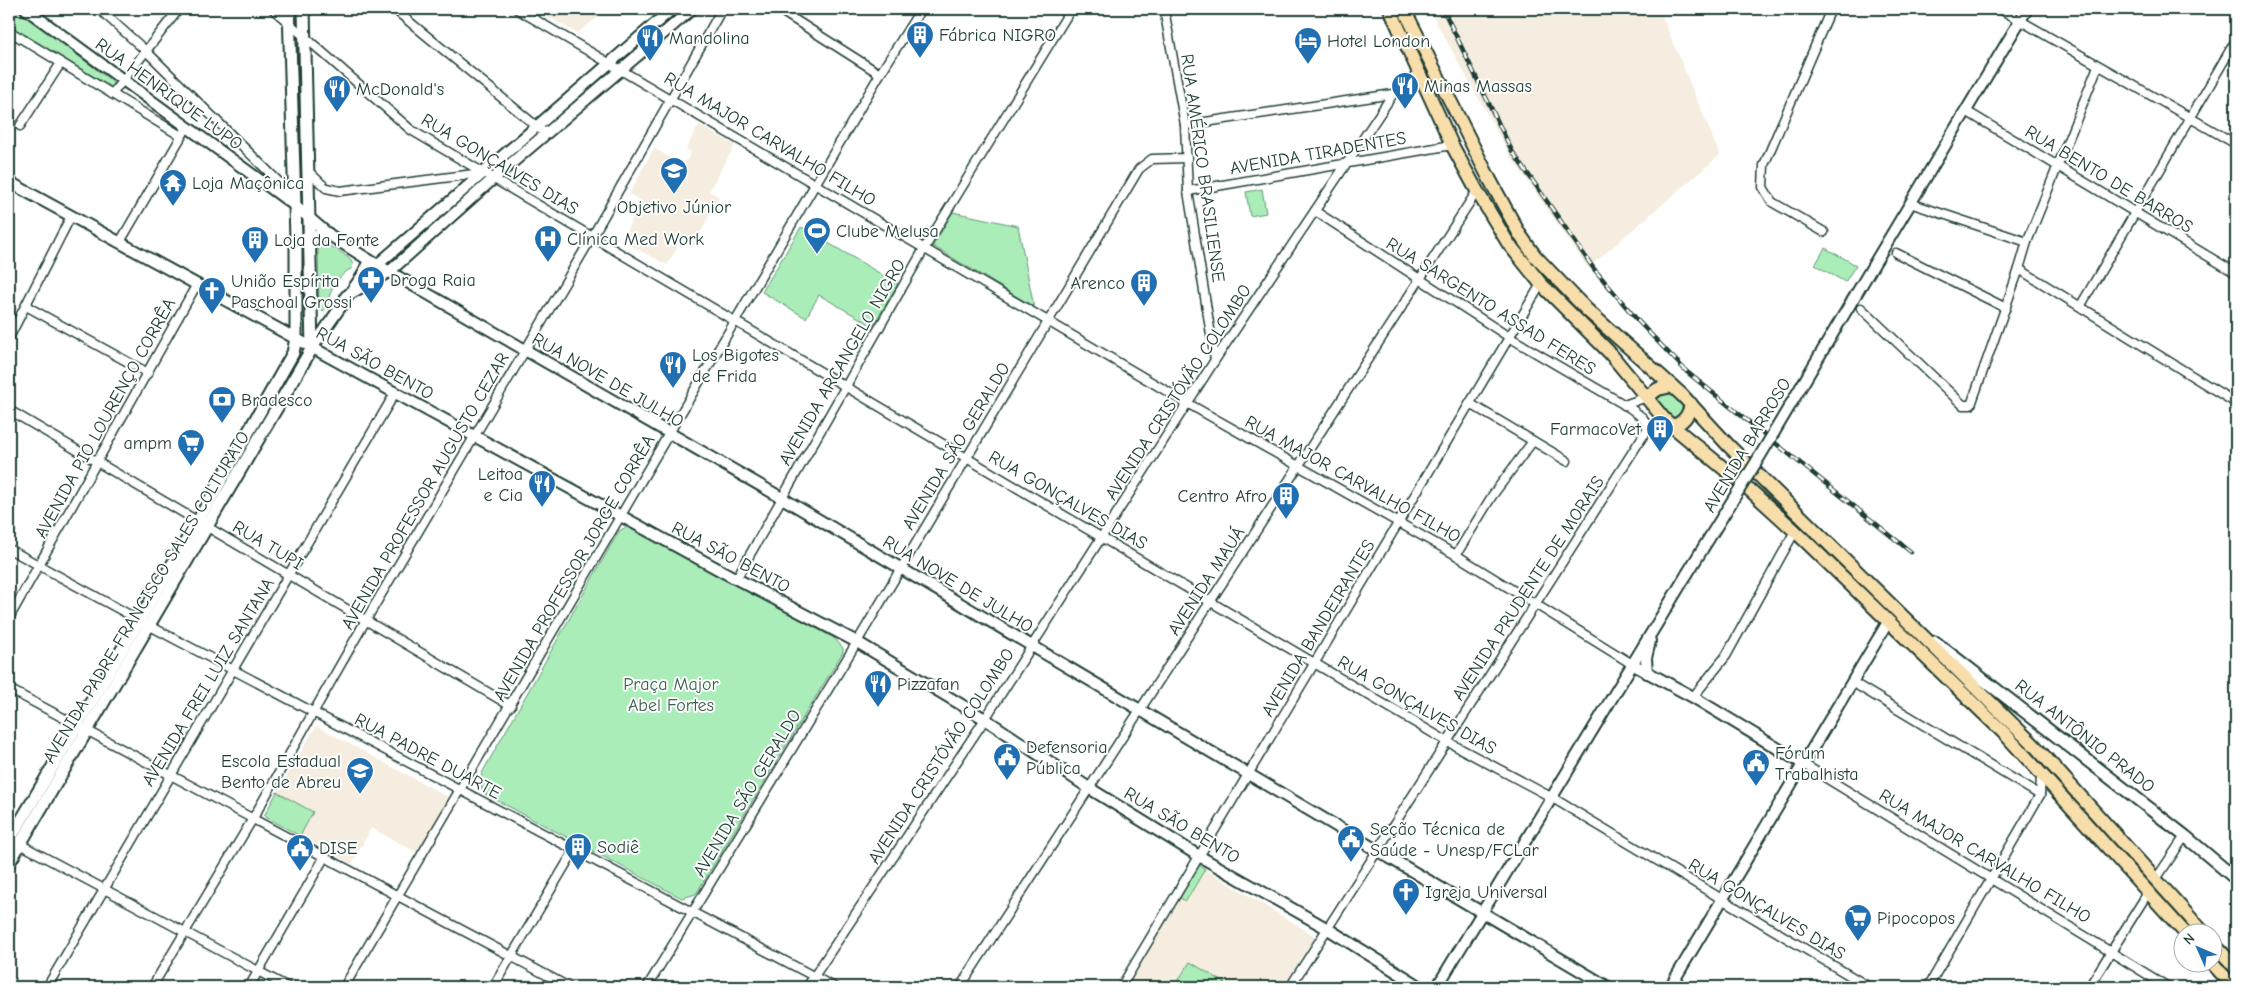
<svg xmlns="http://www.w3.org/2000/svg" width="2245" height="996" viewBox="0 0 2245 996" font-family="'Comic Neue',sans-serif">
<rect width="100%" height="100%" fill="#fff"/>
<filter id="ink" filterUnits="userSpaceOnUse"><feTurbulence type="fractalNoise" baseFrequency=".02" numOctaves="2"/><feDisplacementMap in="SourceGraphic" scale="10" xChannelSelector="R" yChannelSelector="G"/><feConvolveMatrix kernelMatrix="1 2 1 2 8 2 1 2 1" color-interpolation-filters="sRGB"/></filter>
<g filter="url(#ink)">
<g fill="#f5eddf">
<polygon points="533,9 609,9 577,33"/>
<polygon points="1429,9 1659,9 1720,155 1588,268 1511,157"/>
<polygon points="699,125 735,145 709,191 719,197 693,247 681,241 667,265 621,240 642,201 629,194 654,148 684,166 691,152 686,149"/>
<polygon points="316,726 448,797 418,853 371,828 352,864 264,816"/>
<polygon points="1205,869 1315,936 1283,987 1128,987 1180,898 1186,901"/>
</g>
<g fill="#aaedb8" stroke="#649576">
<polygon points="9,9 17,9 113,82 112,88 9,25"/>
<polygon points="300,38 304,204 299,195 296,40"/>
<polygon points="1262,189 1266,213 1250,216 1246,192"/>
<polygon points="953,212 1018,226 1034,307 933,246"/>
<polygon points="801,227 898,284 873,326 819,295 806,318 762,292"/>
<polygon points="304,244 308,244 309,318 301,318 300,249"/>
<path d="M322,245C330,244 350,256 353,264L351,269C342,272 332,287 329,297C327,303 329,307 323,311L319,308L318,249Z"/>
<polygon points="1825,248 1856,265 1845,282 1815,265"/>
<path d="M1665,393C1674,393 1684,402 1683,412L1677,418C1668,417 1660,408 1658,399Z"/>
<path d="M626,527L637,531L834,638L843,648V652L696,894L682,898L674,894L485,794C479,787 480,782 482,773L619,531Z"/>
<polygon points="277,792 313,812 300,836 264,816"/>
<polygon points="1199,865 1205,869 1186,901 1180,898"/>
<polygon points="1190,962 1225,983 1222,987 1174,987"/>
</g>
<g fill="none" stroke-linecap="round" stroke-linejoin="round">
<defs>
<g id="minor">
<polyline points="99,9 146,51 282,185 292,201"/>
<polyline points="273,9 411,130 1448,742 1551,797 1869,987"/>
<polyline points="394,9 546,134"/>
<polyline points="517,9 1187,403 1456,555 1632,664"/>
<polyline points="778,9 880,74"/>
<polyline points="1164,9 1185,125 1188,191 1215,360"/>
<polyline points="2000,9 2236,144"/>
<polyline points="9,31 181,136"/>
<polyline points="112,94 179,9"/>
<polyline points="1966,111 2236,273"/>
<polyline points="1185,125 1393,94"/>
<polyline points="20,126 61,63"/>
<polyline points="308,171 326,188 340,191 482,173"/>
<polyline points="1188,191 1452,145"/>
<polyline points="1910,203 2027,242"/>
<polyline points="1315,211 1509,337 1630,408 1643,418 1648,428"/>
<polyline points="1824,232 1772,202 1763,187 1764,165 1831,9"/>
<polyline points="120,242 184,132"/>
<polyline points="1896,253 2006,308"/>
<polyline points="2019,269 2236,403"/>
<polyline points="2081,305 2236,40"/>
<polyline points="26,306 148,373"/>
<polyline points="1861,308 1963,405 1971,405 2019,269 2027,242 2098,66"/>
<polyline points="9,338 71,216"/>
<polyline points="1469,403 1567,461"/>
<polyline points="1624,405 1647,397"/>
<polyline points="9,410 511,706"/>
<polyline points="1648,428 1673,426"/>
<polyline points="9,549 150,626 834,987"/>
<polyline points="1456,555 1492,496 1533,441"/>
<polyline points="736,579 924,249 1071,9"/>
<polyline points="9,618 197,284"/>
<polyline points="1852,682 2040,795"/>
<polyline points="9,689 569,987"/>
<polyline points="1693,697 1726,656 1795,531"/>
<polyline points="1805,765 2168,987"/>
<polyline points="16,842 288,987"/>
<polyline points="2156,879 2185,836"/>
<polyline points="47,987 395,393"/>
<polyline points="152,987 252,820 366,620 592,237 722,9"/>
<polyline points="249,987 324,858"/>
<polyline points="344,987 880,74 921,9"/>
<polyline points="493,987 575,849"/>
<polyline points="647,987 857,642 1139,169 1152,159 1188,158"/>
<polyline points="807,987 985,719 1215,360 1393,94 1420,72"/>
<polyline points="960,987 1477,191"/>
<polyline points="1121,987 1541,284"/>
<polyline points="1290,987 1648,428"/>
<polyline points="1928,987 2040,795 2041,775"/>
<polyline points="2089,987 2149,891"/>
</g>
<g id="tertiary">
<polyline points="26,9 294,205 328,234 369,260 782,498 1608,987"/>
<polyline points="9,182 729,575 857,642 985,719 1089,788 1199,856 1328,929 1421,987"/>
<polyline points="377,265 672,9"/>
<polyline points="1871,269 2027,9"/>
<polyline points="346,296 389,272 493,179 692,9"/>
<polyline points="312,348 362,276 369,260"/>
<polyline points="1632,664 1693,697 1805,765"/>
<polyline points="1647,673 1646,658 1650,641"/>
<polyline points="1437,987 1687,574"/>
<polyline points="1670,987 1888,622"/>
</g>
<g id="secondary">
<polyline points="305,238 328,234"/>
<polyline points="1935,642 2185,836 2236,879"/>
<polyline points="9,841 198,521 293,353 296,338 296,239 289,9"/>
<polyline points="9,863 312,348 304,9"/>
</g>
<g id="primary">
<polyline points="1390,9 1452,145 1477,191 1508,243 1541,284 1609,352 1665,420 1750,490 1795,531 2005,734 2186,934"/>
<polyline points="1404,9 1490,180 1520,235 1535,256 1587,310 1682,395 1729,446 2035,746 2205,934"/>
<polyline points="1647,397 1658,389 1672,386"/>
<path d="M1673,426C1684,422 1689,415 1691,404"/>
<polyline points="2212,942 2236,968"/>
<polyline points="2212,963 2234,987"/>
</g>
</defs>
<use href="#minor" stroke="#1f3d34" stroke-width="11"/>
<use href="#tertiary" stroke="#1f3d34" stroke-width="14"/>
<use href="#secondary" stroke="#1f3d34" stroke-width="15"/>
<use href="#primary" stroke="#1f3d34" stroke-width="16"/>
<use href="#minor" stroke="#fff" stroke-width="8"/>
<use href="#tertiary" stroke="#fff" stroke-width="10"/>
<use href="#secondary" stroke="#fff" stroke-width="11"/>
<use href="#primary" stroke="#f8deab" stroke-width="12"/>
<defs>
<polyline id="rail" points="1443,9 1512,151 1594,269 1639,322 1687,372 1911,552"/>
</defs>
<use href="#rail" stroke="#1f3d34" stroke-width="4.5"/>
<use href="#rail" stroke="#fff" stroke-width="2.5" stroke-dasharray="8" stroke-linecap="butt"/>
<defs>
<polyline id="tertiary-bridge" points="1687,574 1760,456 1871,269"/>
</defs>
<use href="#tertiary-bridge" stroke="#1f3d34" stroke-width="14" stroke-linecap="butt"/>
<use href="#tertiary-bridge" stroke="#fff" stroke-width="10"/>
</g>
</g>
<defs>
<symbol id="building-pin" viewBox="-11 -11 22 30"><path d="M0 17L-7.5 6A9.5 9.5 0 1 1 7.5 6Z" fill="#1f6fb2" stroke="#fff"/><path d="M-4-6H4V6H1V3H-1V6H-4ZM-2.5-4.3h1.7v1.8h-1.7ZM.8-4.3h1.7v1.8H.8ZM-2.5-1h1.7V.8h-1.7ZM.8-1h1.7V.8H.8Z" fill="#fff"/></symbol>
<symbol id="restaurant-pin" viewBox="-11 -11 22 30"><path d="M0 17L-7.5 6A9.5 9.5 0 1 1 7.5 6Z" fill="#1f6fb2" stroke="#fff"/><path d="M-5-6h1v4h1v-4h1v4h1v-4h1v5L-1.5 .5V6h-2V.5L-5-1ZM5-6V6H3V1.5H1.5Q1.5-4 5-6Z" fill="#fff"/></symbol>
<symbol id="hotel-pin" viewBox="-11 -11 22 30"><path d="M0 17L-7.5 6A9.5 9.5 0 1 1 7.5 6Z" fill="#1f6fb2" stroke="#fff"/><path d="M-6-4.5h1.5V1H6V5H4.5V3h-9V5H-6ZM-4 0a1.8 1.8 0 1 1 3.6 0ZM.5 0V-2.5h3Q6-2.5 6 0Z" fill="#fff"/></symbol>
<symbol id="school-pin" viewBox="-11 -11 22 30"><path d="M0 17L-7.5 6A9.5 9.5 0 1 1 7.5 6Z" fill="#1f6fb2" stroke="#fff"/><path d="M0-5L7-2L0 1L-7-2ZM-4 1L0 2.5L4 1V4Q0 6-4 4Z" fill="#fff"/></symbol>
<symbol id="temple-pin" viewBox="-11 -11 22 30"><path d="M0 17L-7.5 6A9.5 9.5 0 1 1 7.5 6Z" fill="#1f6fb2" stroke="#fff"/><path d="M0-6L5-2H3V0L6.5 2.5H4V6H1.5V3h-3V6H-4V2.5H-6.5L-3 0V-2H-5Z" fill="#fff"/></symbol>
<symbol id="stadium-pin" viewBox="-11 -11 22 30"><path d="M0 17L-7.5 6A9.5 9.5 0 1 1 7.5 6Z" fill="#1f6fb2" stroke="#fff"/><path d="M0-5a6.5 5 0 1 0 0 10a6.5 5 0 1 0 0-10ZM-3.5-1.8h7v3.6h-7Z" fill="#fff"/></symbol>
<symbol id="hospital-pin" viewBox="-11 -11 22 30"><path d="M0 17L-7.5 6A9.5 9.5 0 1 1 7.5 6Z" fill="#1f6fb2" stroke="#fff"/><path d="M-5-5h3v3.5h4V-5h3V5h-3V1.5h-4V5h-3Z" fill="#fff"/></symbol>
<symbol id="pharmacy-pin" viewBox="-11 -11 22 30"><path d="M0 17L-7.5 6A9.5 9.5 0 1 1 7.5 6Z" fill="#1f6fb2" stroke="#fff"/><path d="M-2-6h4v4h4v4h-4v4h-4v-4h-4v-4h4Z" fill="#fff"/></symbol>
<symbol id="church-pin" viewBox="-11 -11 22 30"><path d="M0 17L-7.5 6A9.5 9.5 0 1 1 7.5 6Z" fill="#1f6fb2" stroke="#fff"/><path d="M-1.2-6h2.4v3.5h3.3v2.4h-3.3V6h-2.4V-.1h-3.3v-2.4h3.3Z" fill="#fff"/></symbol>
<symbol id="bank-pin" viewBox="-11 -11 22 30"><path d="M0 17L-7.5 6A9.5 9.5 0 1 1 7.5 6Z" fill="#1f6fb2" stroke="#fff"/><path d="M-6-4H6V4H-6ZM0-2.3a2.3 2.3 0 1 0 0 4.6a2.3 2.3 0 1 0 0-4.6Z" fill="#fff"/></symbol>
<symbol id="supermarket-pin" viewBox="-11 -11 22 30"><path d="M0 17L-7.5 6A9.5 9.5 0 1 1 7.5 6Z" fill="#1f6fb2" stroke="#fff"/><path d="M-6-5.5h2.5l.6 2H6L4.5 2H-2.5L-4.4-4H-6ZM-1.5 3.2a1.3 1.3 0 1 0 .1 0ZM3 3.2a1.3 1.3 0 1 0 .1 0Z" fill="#fff"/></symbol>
<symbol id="civic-pin" viewBox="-11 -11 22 30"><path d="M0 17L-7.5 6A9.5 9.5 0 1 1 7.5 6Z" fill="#1f6fb2" stroke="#fff"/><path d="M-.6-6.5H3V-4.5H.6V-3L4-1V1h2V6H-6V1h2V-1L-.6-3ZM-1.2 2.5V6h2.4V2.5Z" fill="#fff"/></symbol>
</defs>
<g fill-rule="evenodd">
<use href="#building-pin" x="904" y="19" width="32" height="43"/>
<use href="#restaurant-pin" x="634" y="22" width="32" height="43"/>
<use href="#hotel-pin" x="1292" y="25" width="32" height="43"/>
<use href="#restaurant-pin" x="1389" y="70" width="32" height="43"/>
<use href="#restaurant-pin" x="321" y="73" width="32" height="43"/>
<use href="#school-pin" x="658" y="155" width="32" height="43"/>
<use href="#temple-pin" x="157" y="167" width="32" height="43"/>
<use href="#stadium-pin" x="801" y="215" width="32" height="43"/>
<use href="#hospital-pin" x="532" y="223" width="32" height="43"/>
<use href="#building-pin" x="239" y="224" width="32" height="43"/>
<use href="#pharmacy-pin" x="355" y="264" width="32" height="43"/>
<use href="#building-pin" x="1128" y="267" width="32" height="43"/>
<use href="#church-pin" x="196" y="275" width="32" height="43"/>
<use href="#restaurant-pin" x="657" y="349" width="32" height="43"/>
<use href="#bank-pin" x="206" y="384" width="32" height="43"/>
<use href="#building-pin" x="1644" y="413" width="32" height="43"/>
<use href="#supermarket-pin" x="175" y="427" width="32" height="43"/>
<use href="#restaurant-pin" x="526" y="468" width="32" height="43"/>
<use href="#building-pin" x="1270" y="480" width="32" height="43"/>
<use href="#restaurant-pin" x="862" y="668" width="32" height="43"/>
<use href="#civic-pin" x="991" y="741" width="32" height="43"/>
<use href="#civic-pin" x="1740" y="747" width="32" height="43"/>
<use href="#school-pin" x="344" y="755" width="32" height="43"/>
<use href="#civic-pin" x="1335" y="823" width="32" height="43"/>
<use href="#building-pin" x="562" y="831" width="32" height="43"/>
<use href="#civic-pin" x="284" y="832" width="32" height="43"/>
<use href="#church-pin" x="1390" y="876" width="32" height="43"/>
<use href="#supermarket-pin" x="1842" y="902" width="32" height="43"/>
</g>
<g text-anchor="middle" stroke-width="4" stroke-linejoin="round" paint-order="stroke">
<g font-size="18" fill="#1f3d34" stroke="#fff" text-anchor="start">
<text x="939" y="41">Fábrica NIGRO</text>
<text x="669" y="44">Mandolina</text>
<text x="1327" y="47">Hotel London</text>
<text x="1424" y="92">Minas Massas</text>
<text x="356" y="95">McDonald's</text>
<text x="192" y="189">Loja Maçônica</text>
<text x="674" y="213" text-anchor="middle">Objetivo Júnior</text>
<text x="836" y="237">Clube Melusa</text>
<text x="567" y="245">Clínica Med Work</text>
<text x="274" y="246">Loja da Fonte</text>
<text x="390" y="286">Droga Raia</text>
<text x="231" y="287">União Espírita<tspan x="231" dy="21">Paschoal Grossi</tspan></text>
<text x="1125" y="289" text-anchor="end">Arenco</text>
<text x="692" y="361">Los Bigotes<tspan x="692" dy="21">de Frida</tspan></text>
<text x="241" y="406">Bradesco</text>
<text x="1641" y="435" text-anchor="end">FarmacoVet</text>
<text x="172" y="449" text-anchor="end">ampm</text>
<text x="523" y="480" text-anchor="end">Leitoa<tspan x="523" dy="21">e Cia</tspan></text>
<text x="1267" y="502" text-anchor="end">Centro Afro</text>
<text x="897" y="690">Pizzafan</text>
<text x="1026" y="753">Defensoria<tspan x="1026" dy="21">Pública</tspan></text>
<text x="1775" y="759">Fórum<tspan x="1775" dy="21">Trabalhista</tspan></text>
<text x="341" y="767" text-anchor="end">Escola Estadual<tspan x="341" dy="21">Bento de Abreu</tspan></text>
<text x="1370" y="835">Seção Técnica de<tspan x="1370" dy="21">Saúde - Unesp/FCLar</tspan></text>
<text x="597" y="853">Sodiê</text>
<text x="319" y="854">DISE</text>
<text x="1425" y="898">Igreja Universal</text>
<text x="1877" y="924">Pipocopos</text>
</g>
<g font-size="18" fill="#1f3d34" stroke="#fff">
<text transform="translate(169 94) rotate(36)" y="6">RUA HENRIQUE LUPO</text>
<text transform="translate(770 139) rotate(31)" y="6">RUA MAJOR CARVALHO FILHO</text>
<text transform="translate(1318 153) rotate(-10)" y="6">AVENIDA TIRADENTES</text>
<text transform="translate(500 164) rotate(31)" y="6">RUA GONÇALVES DIAS</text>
<text transform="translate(1203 168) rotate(82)" y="6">RUA AMÉRICO BRASILIENSE</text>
<text transform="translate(2109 179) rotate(31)" y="6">RUA BENTO DE BARROS</text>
<text transform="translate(1491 306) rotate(32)" y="6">RUA SARGENTO ASSAD FERES</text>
<text transform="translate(842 362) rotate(-60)" y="6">AVENIDA ARCANGELO NIGRO</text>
<text transform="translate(375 363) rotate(29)" y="6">RUA SÃO BENTO</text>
<text transform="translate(608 380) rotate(30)" y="6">RUA NOVE DE JULHO</text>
<text transform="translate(1178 392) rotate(-57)" y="6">AVENIDA CRISTÓVÃO COLOMBO</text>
<text transform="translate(105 418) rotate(-61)" y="6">AVENIDA PIO LOURENÇO CORRÊA</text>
<text transform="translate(1747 445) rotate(-59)" y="6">AVENIDA BARROSO</text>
<text transform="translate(956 446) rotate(-59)" y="6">AVENIDA SÃO GERALDO</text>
<text transform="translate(1353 479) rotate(29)" y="6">RUA MAJOR CARVALHO FILHO</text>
<text transform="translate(425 491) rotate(-60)" y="6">AVENIDA PROFESSOR AUGUSTO CEZAR</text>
<text transform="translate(1068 500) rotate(30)" y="6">RUA GONÇALVES DIAS</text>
<text transform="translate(268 545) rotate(31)" y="6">RUA TUPI</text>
<text transform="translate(731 557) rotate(28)" y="6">RUA SÃO BENTO</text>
<text transform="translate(574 568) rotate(-60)" y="6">AVENIDA PROFESSOR JORGE CORRÊA</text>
<text transform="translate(1206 581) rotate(-57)" y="6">AVENIDA MAUÁ</text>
<text transform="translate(958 584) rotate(31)" y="6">RUA NOVE DE JULHO</text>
<text transform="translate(1528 588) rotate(-57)" y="6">AVENIDA PRUDENTE DE MORAIS</text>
<text transform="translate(146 597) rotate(-59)" y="6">AVENIDA PADRE FRANCISCO SALES COLTURATO</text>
<text transform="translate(1318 628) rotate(-59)" y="6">AVENIDA BANDEIRANTES</text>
<text transform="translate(208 682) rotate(-59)" y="6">AVENIDA FREI LUIZ SANTANA</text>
<text transform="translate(1417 705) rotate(30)" y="6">RUA GONÇALVES DIAS</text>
<text transform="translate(2085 736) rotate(38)" y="6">RUA ANTÔNIO PRADO</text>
<text transform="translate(428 756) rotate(28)" y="6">RUA PADRE DUARTE</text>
<text transform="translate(941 756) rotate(-57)" y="6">AVENIDA CRISTÓVÃO COLOMBO</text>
<text transform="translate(747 793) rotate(-59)" y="6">AVENIDA SÃO GERALDO</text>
<text transform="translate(1182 825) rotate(31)" y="6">RUA SÃO BENTO</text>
<text transform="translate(1985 856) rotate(31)" y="6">RUA MAJOR CARVALHO FILHO</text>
<text transform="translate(1767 909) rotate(31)" y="6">RUA GONÇALVES DIAS</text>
</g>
<g font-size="18" fill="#3b604e" stroke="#fff">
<text x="671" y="690">Praça Major<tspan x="671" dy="21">Abel Fortes</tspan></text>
</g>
</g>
<rect width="2245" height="996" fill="none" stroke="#fff" stroke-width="30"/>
<rect x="15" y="15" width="2215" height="966" fill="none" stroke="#1f3d34" stroke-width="2" filter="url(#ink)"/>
<g transform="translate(2198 948) rotate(315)"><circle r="24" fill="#ffffff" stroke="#a5b1ae"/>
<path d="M0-4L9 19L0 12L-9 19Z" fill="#1f6fb2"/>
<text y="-8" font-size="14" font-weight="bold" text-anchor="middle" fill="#1f3d34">N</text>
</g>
</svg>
